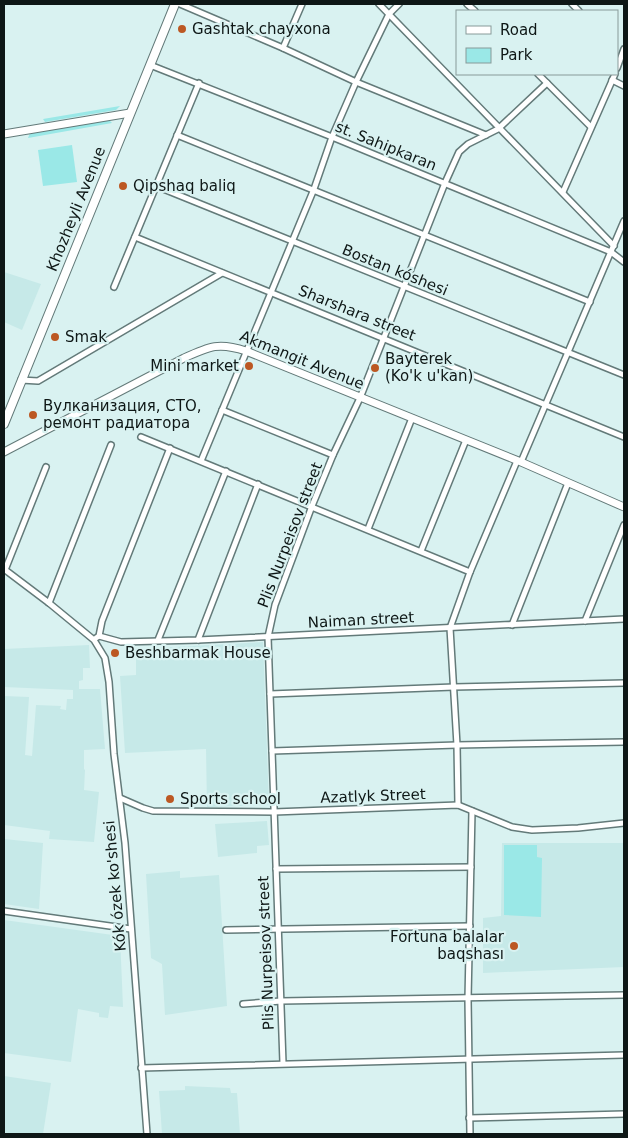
<svg xmlns="http://www.w3.org/2000/svg" width="628" height="1138" viewBox="0 0 628 1138" font-family="'DejaVu Sans',sans-serif">
<rect width="100%" height="100%" fill="#d9f2f1"/>
<g fill="#c6e9e8">
<polygon points="4,272 41,284 22,330 4,322"/>
<polygon points="263,642 269,805 207,807 206,749 125,753 120,676 136,675 136,649"/>
<polygon points="89,645 90,668 83,668 83,680 79,681 79,689 100,689 105,749 84,750 84,769 85,770 84,790 99,792 94,842 49,839 50,831 4,825 4,696 29,697 25,755 32,756 36,705 61,706 60,709 66,710 67,699 73,699 73,690 4,687 4,649"/>
<polygon points="267,821 269,845 257,846 257,853 218,857 215,824"/>
<polygon points="4,839 43,843 39,909 4,904"/>
<polygon points="502,843 624,843 624,967 483,973 483,918 501,916"/>
<polygon points="180,871 180,878 219,875 227,1006 165,1015 162,964 151,958 146,874"/>
<polygon points="4,920 120,936 123,1007 110,1006 108,1018 99,1017 99,1013 78,1009 71,1062 4,1053"/>
<polygon points="4,1076 51,1083 43,1134 4,1134"/>
<polygon points="185,1086 230,1088 231,1093 237,1093 240,1134 162,1134 159,1091 185,1090"/>
</g>
<g fill="#9ae8e7">
<polygon points="120,106 116,110 45,122 43,119"/>
<polygon points="109,120 112,123 28,138 30,133"/>
<polygon points="72,145 77,182 43,186 38,150"/>
<polygon points="504,845 537,845 537,857 542,858 541,917 504,915"/>
</g>
<g fill="none" stroke-linecap="round" stroke-linejoin="round">
<defs>
<g id="street">
<polyline points="180,4 283,48 356,82 486,135"/>
<polyline points="379,4 614,246"/>
<polyline points="467,4 475,11"/>
<polyline points="572,4 579,11"/>
<polyline points="283,48 302,4"/>
<polyline points="150,65 332,137 611,252 624,262"/>
<polyline points="617,68 624,49"/>
<polyline points="538,74 591,127"/>
<polyline points="612,80 624,86"/>
<polyline points="177,135 590,302"/>
<polyline points="156,186 624,375"/>
<polyline points="563,192 615,74"/>
<polyline points="135,237 624,437"/>
<polyline points="114,287 199,83"/>
<polyline points="21,380 38,381 222,273"/>
<polyline points="222,410 333,455"/>
<polyline points="141,437 470,572"/>
<polyline points="201,461 314,189 332,137 356,82 389,14 399,4"/>
<polyline points="521,462 624,221"/>
<polyline points="368,529 412,418"/>
<polyline points="421,551 466,440"/>
<polyline points="4,569 49,603 94,640 105,658 109,682 114,754 125,843 147,1134"/>
<polyline points="5,570 46,467"/>
<polyline points="49,603 111,445"/>
<polyline points="585,621 624,525"/>
<polyline points="512,625 568,483"/>
<polyline points="99,636 121,642 198,640 624,619"/>
<polyline points="96,638 99,636 102,621 170,448"/>
<polyline points="158,640 226,471"/>
<polyline points="198,640 258,484"/>
<polyline points="270,694 454,687 624,683"/>
<polyline points="272,751 457,745 624,742"/>
<polyline points="120,798 143,808 153,811 274,812 458,805 512,827 532,830 578,828 624,823"/>
<polyline points="458,805 457,745 450,628 470,572 517,461"/>
<polyline points="276,869 471,867"/>
<polyline points="4,911 131,929"/>
<polyline points="226,930 470,926"/>
<polyline points="243,1004 281,1001 624,995"/>
<polyline points="283,1063 268,637 275,605 312,506 333,455 360,398 445,183 459,152 468,144 498,129 547,83"/>
<polyline points="141,1068 624,1055"/>
<polyline points="469,1118 624,1114"/>
<polyline points="470,1134 468,999 472,811"/>
</g>
<g id="secondary">
<polyline points="4,134 130,113"/>
<path d="M4,452L184,358C210,346 219,342 246,351L521,462L624,507"/>
</g>
<polyline id="primary" points="4,424 175,4"/>
</defs>
<use href="#street" stroke="#637a79" stroke-width="8"/>
<use href="#secondary" stroke="#637a79" stroke-width="9"/>
<use href="#primary" stroke="#637a79" stroke-width="10"/>
<use href="#street" stroke="#fff" stroke-width="5"/>
<use href="#secondary" stroke="#fff" stroke-width="7"/>
<use href="#primary" stroke="#fff" stroke-width="8"/>
</g>
<g fill="#bc5823" stroke="#d9f2f1" stroke-width="2">
<circle cx="182" cy="29" r="5"/>
<circle cx="123" cy="186" r="5"/>
<circle cx="55" cy="337" r="5"/>
<circle cx="249" cy="366" r="5"/>
<circle cx="375" cy="368" r="5"/>
<circle cx="33" cy="415" r="5"/>
<circle cx="115" cy="653" r="5"/>
<circle cx="170" cy="799" r="5"/>
<circle cx="514" cy="946" r="5"/>
</g>
<g text-anchor="middle" stroke-width="4.5" stroke-linejoin="round" paint-order="stroke">
<g font-size="15" fill="#0e1716" stroke="#d9f2f1" text-anchor="start">
<text x="192" y="34">Gashtak chayxona</text>
<text x="133" y="191">Qipshaq baliq</text>
<text x="65" y="342">Smak</text>
<text x="385" y="364">Bayterek<tspan x="385" dy="17">(Ko'k u'kan)</tspan></text>
<text x="239" y="371" text-anchor="end">Mini market</text>
<text x="43" y="411">Вулканизация, СТО,<tspan x="43" dy="17">ремонт радиатора</tspan></text>
<text x="125" y="658">Beshbarmak House</text>
<text x="180" y="804">Sports school</text>
<text x="504" y="942" text-anchor="end">Fortuna balalar<tspan x="504" dy="17">baqshası</tspan></text>
</g>
<g font-size="15" fill="#0e1716" stroke="#d9f2f1">
<text transform="translate(386 146) rotate(22)" y="5">st. Sahipkaran</text>
<text transform="translate(76 209) rotate(-68)" y="5">Khozheyli Avenue</text>
<text transform="translate(395 270) rotate(22)" y="5">Bostan kóshesi</text>
<text transform="translate(357 313) rotate(22)" y="5">Sharshara street</text>
<text transform="translate(302 360) rotate(22)" y="5">Akmangit Avenue</text>
<text transform="translate(290 535) rotate(-69)" y="5">Plis Nurpeisov street</text>
<text transform="translate(361 620) rotate(-3)" y="5">Naiman street</text>
<text transform="translate(373 796) rotate(-2)" y="5">Azatlyk Street</text>
<text transform="translate(115 886) rotate(-95)" y="5">Kók ózek ko'shesi</text>
<text transform="translate(266 953) rotate(-92)" y="5">Plis Nurpeisov street</text>
</g>
</g>
<rect width="628" height="1138" fill="none" stroke="#0e1716" stroke-width="10"/>
<rect x="456" y="10" width="162" height="65" fill="#d9f2f1" stroke="#889a99"/>
<rect x="466" y="26" width="25" height="8" fill="#ffffff" stroke="#889a99"/>
<text x="500" y="35" font-size="15" fill="#0e1716">Road</text>
<rect x="466" y="48" width="25" height="15" fill="#9ae8e7" stroke="#889a99"/>
<text x="500" y="60" font-size="15" fill="#0e1716">Park</text>
</svg>
